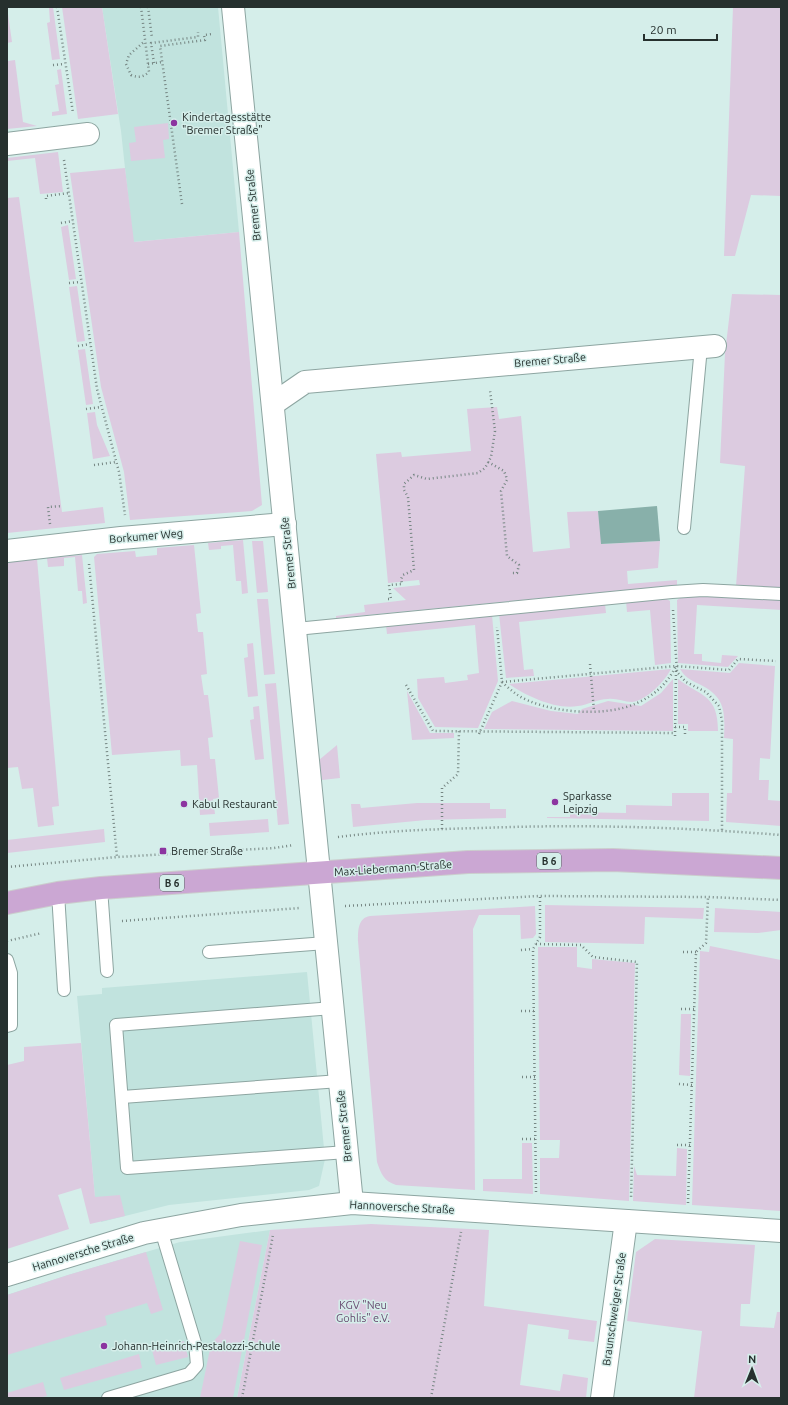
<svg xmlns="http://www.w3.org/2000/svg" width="788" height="1405" viewBox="0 0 788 1405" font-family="Ubuntu,sans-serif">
<rect width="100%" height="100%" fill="#d5eeea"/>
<g fill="#c1e3de">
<polygon points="102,7 218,7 239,232 133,242 121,131"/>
<polygon points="307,972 325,1159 319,1186 309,1190 169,1205 101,1222 95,1197 77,996 102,994 102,988"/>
<polygon points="270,1230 237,1398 7,1398 7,1295 68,1275 180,1242"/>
</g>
<g fill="#dccbe0">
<polygon points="7,7 12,42 7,43"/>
<polygon points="53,7 60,59 52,60 47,23 50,22 49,8"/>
<polygon points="62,7 102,7 118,114 78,119"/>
<polygon points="733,7 781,7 781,196 751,195 735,256 724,256"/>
<polygon points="7,55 8,61 15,60 23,122 37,126 7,129"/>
<polygon points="61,69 67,114 52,116 52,112 59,111 55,85 59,84 57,70"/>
<polygon points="168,123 169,139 163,140 165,158 131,161 129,143 136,142 134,127"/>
<polygon points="58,152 63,192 40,194 35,158 7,161 7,158"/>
<polygon points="125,168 134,242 239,232 262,505 252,511 130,520 124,472 101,387 70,173"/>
<polygon points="19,197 62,512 103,507 105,523 7,533 7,198"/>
<polygon points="68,225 76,279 69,280 61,227"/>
<polygon points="77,286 85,341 77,342 69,287"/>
<polygon points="732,294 781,295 781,588 736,586 745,466 720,463 725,353"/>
<polygon points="85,349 93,404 86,405 78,350"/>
<polygon points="497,407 499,419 521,416 533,552 570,548 567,512 598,511 602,544 660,541 658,568 627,571 628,584 677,580 677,585 336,618 336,616 365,612 364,605 406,600 393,588 420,585 419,580 388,583 376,454 401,452 402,457 471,451 467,409"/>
<polygon points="95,412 97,425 110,456 93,459 87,413"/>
<polygon points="243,540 248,593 242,594 241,581 236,581 233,545 221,546 221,549 209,550 208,543"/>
<polygon points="252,541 263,541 268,592 257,593"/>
<polygon points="194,545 201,613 196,614 198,632 203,632 207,674 201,675 204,695 208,695 213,737 208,738 210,759 215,759 219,798 213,799 215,814 200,815 197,765 181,766 180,750 112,755 94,557 97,554 135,551 136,557 157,555 157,548"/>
<polygon points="82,555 87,603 83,604 82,591 78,591 75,557 64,558 64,566 48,567 47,558"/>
<polygon points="37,559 59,806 52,807 54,825 38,827 33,788 22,789 18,767 7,768 7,562"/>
<polygon points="685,595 781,600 781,610 697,605 694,654 702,654 702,661 721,663 722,655 738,656 728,667 678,663 677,600"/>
<polygon points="663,597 670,601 671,663 655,665 650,610 627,612 626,601"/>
<polygon points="257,599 268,599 275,674 264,675"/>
<polygon points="605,604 606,613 519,622 524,670 533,669 534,676 506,678 499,614"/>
<polygon points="492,615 498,681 478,728 435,727 418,698 417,679 444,677 445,683 468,680 467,675 479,673 475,625 387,634 386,625"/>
<polygon points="253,643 258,696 248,697 244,658 248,657 247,644"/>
<path d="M739,663L775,666L770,759L760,758L759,780H769L768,800L781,801V826L726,822L727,793H732L733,739L724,738C725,712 726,697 699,684C690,680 685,677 680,669L730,673Z"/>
<path d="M671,669C665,681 646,701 632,702C624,702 616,698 608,699C597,699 588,705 578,706C556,710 526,696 509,684Z"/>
<polygon points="673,679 673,731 484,729 492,712 512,701 551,711 578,714 582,709 608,701 641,706 661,693"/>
<path d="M678,679C702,697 718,695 718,731H688V724H678Z"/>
<polygon points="276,683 289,824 278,825 265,684"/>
<polygon points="407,691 430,733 454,733 454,738 412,740"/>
<polygon points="259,706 264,759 255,760 250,720 254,719 253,707"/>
<polygon points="337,745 340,778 322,780 319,760"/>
<polygon points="672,793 709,793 709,821 547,818 547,817 570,817 570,812 626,813 626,805 672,806"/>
<polygon points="417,803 490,803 490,809 506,809 506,818 426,820 353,827 351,804 360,804 361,808"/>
<polygon points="268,819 269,832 210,836 209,823"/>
<polygon points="104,829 105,842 7,853 7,840"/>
<polygon points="545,905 704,908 703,919 645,917 644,944 545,942"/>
<path d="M535,906L536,934L533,938L521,939L520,915H479L473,929L475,1190L396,1185C384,1181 381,1174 377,1162L358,941C358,930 358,918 370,916Z"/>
<polygon points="715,908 781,912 781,930 758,933 714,932"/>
<polygon points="710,946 781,960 781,1211 692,1205 700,951 709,952"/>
<polygon points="538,947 577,947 577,967 592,969 592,959 635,963 629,1201 540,1194 540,1158 559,1158 560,1140 540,1140"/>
<polygon points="681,1014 691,1014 690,1076 679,1075"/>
<polygon points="81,1043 95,1197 120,1195 125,1216 90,1224 81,1188 58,1195 69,1229 7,1249 7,1065 24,1061 24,1047"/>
<polygon points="522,1143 532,1143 533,1194 483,1191 483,1179 522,1179"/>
<polygon points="677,1148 687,1149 686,1205 633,1201 634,1166 637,1175 676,1176"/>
<polygon points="371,1224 489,1230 484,1306 597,1321 594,1342 568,1339 569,1330 528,1324 520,1385 560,1391 563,1374 588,1378 586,1398 237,1398 270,1230"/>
<polygon points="655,1239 755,1245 750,1304 741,1304 740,1326 774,1328 777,1312 781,1312 781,1398 694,1398 702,1331 627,1321 636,1252"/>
<polygon points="240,1241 262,1245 233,1398 200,1398 211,1344 221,1333"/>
<polygon points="146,1252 163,1310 151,1314 147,1303 105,1316 107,1325 7,1355 7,1295 68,1275"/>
<polygon points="184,1341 188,1357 156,1365 152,1350"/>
<polygon points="139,1354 142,1368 64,1390 60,1378"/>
<polygon points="43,1382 47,1396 39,1398 7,1398 7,1393"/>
</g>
<polygon fill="#88b0aa" points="657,506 660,541 601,544 598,511"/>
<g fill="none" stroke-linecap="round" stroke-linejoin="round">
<defs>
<g id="service">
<polyline points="684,528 701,347"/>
<polyline points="296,629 672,592 703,590 781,594"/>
<polyline points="101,888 107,971"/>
<polyline points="58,893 64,990"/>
<polyline points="209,952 326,943"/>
<polyline points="7,960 11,973 11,1025 7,1026"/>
<polyline points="333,1008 116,1025 127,1168 347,1152"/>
<polyline points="122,1097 340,1081"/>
<polyline points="108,1398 189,1374 197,1365 195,1343 161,1230"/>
</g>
<g id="minor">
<polyline points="233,7 352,1203"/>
<polyline points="7,144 88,134"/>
<polyline points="273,404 305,382 715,346"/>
<polyline points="7,551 121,538 285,524"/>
<polyline points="7,1275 144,1233 241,1215 352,1203 781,1231"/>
<polyline points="602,1398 626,1221"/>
</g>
<polyline id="primary" points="7,903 58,893 101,888 468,862 613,860 781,868"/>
</defs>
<use href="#service" stroke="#8da5a1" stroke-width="14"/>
<use href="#minor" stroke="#8da5a1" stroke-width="24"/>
<use href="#primary" stroke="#cbcdcd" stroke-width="24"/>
<g stroke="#768683" stroke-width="2.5" stroke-dasharray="1 3" stroke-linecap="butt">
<polyline points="57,7 73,113"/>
<path d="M141,7L149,72C143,77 139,78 131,75L126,64L129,55L145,41"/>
<polyline points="148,7 152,38"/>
<polyline points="154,63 151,43 198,37 198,32"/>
<polyline points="148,64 162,62"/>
<polyline points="53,65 65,64"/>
<polyline points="64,160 97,389 119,472 125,515"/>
<polyline points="46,199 46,196 69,193"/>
<polyline points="182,204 160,46 205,40 204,35 212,34"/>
<polyline points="61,223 73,221"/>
<polyline points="69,283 81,282"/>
<polyline points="78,346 90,344"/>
<polyline points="86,409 101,407"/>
<polyline points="488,462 504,471 506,476 507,480 501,491 507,556 519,565 517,573 510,573"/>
<polyline points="94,465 116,462"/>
<polyline points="50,524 48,507 62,506"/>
<polyline points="89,564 117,857"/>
<polyline points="388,599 391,599 389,585 402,584 401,579 403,575 414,570 408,497 404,490 404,484 414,475 427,479 478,473 485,468 491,457 495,431 490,390"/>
<polyline points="673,610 677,672 686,682 706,692 719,706 722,721 722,830"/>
<polyline points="590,664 594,711"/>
<polyline points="502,682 676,666 729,670 738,659 776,661"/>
<path d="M502,682C506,686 511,690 516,694C544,713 606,718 637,703C655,695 667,684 676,666"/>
<polyline points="406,685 433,731 675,733"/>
<polyline points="675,727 685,727 685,735"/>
<polyline points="479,734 502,682 497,627"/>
<polyline points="675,736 676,670"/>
<polyline points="442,829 442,788 458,774 459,731"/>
<path d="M338,837C385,831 433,829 481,828C581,824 681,827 781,835"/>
<polyline points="7,867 117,857 274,848 294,845"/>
<polyline points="345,906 540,896 708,897 781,900"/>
<polyline points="122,921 300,908"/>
<polyline points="7,941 42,933"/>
<polyline points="536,944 581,945 593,957 637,962 631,1199"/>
<polyline points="521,950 533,949"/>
<polyline points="683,952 696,952"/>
<polyline points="681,1009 694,1009"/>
<polyline points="521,1011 534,1011"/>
<polyline points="522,1077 535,1077"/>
<polyline points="679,1084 692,1085"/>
<polyline points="522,1139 535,1139"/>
<polyline points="677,1145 690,1145"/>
<polyline points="536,1192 533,949 540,937 540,896"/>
<polyline points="688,1203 696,952 706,943 708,897"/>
<polyline points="242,1398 273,1235"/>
<polyline points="431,1398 461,1232"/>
</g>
<use href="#service" stroke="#fff" stroke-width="12"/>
<use href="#minor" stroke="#fff" stroke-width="22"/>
<use href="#primary" stroke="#cba7d3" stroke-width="22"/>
</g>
<g fill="#8c34a0" stroke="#d5eeea" stroke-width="1.5">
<circle cx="174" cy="123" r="4"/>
<circle cx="555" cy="802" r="4"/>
<circle cx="184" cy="804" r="4"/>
<rect x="159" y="847" width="8" height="8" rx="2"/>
<circle cx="104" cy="1346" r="4"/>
</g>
<g text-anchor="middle" stroke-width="3" stroke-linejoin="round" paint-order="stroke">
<g fill="#d5eeea" stroke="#5a6966" stroke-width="1">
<rect x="537" y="853" width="24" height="16" rx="3"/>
<rect x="160" y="875" width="24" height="16" rx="3"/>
</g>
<g font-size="10" font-weight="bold" fill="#26302e">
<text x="549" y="865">B 6</text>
<text x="172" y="887">B 6</text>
</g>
<g font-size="11" fill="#26302e" stroke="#d5eeea" text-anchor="start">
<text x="182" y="121">Kindertagesstätte<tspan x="182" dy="13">"Bremer Straße"</tspan></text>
<text x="563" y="800">Sparkasse<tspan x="563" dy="13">Leipzig</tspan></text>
<text x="192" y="808">Kabul Restaurant</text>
<text x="171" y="855">Bremer Straße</text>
<text x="112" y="1350">Johann-Heinrich-Pestalozzi-Schule</text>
</g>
<g font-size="11" fill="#26302e" stroke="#d5eeea">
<text transform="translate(253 205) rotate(-96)" y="4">Bremer Straße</text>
<text transform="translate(550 360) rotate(-5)" y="4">Bremer Straße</text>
<text transform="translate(146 536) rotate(-5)" y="4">Borkumer Weg</text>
<text transform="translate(288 553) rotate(-96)" y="4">Bremer Straße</text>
<text transform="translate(393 868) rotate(-4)" y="4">Max-Liebermann-Straße</text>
<text transform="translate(344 1126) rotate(-96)" y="4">Bremer Straße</text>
<text transform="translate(402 1207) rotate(3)" y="4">Hannoversche Straße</text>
<text transform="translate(83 1252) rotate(-17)" y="4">Hannoversche Straße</text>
<text transform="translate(614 1309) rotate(-82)" y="4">Braunschweiger Straße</text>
</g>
<g font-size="11" fill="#684970" stroke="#d5eeea">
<text x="363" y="1309">KGV "Neu<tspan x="363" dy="13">Gohlis" e.V.</tspan></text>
</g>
</g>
<rect width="788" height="1405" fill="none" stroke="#26302e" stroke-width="16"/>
<g transform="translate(752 1369) rotate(1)" stroke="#d5eeea" stroke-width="3" paint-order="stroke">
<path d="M0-3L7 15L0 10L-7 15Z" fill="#26302e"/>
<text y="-6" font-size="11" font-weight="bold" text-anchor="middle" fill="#26302e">N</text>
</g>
<path d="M644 34v6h73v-6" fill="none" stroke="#26302e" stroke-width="2"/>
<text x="650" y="34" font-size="12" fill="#26302e" stroke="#d5eeea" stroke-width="3" paint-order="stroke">20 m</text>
</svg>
